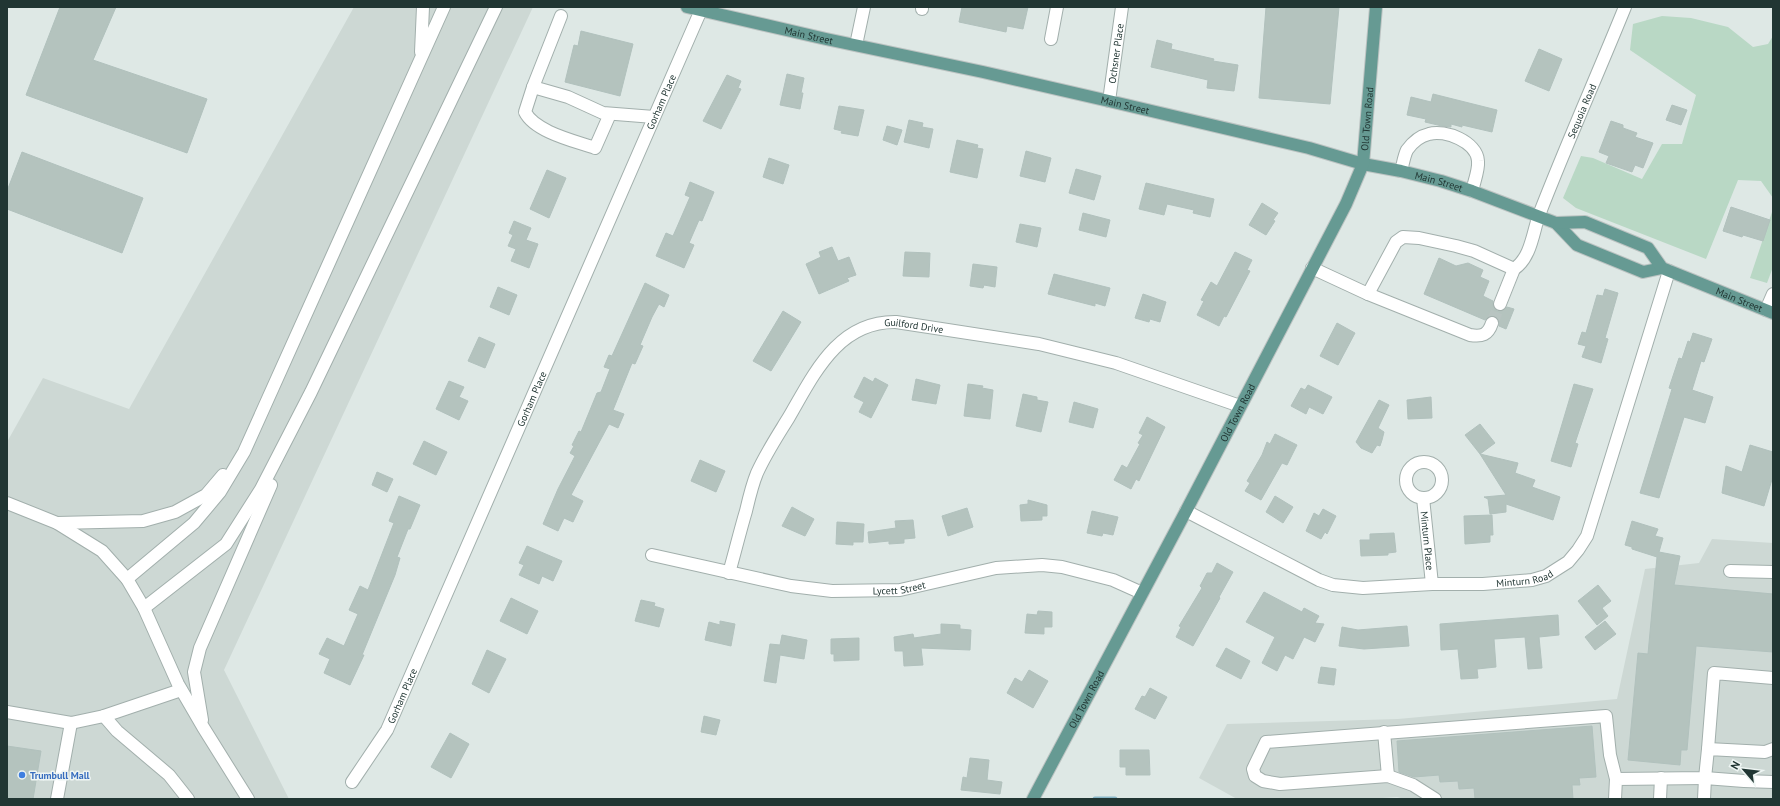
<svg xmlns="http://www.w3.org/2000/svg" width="1780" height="806" viewBox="0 0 1780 806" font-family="'PT Sans',sans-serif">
<rect width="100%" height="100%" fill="#dee8e5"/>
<g fill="#cdd8d4">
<polygon points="354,7 533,7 224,670 289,799 7,799 7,442 43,378 129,409"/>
<polygon points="1712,539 1773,543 1773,799 1405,799 1397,797 1368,799 1237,799 1199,778 1227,724 1398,719 1617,699 1645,569 1699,563"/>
</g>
<g fill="#b9d8c5">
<polygon points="1662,16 1691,18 1728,27 1753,47 1768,44 1773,36 1773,198 1761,181 1738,180 1706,259 1576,208 1563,198 1581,156 1593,158 1642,179 1662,144 1682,144 1696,95 1630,50 1633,24"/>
<polygon points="1773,209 1773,267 1767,283 1750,278"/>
</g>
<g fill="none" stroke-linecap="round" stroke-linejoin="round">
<polyline stroke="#8ab8c9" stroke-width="5" points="1095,799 1115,799"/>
</g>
<g fill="#b4c3be" stroke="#b1c1bd">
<polygon points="60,7 116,7 93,60 207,99 187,153 26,95"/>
<polygon points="962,7 1028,7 1023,29 1007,26 1006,32 959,22"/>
<polygon points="1266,7 1339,7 1330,104 1259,98"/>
<polygon points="581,31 633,44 620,96 565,82 574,45 578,46"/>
<polygon points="1157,40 1172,44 1171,49 1214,59 1213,61 1238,65 1234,91 1207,88 1208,80 1151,67"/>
<polygon points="1539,49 1562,59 1549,91 1525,81"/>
<polygon points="787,74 804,78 801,93 803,93 800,109 780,105"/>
<polygon points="727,75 741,81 738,88 741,89 721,129 703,121"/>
<polygon points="1433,94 1497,110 1492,132 1462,125 1462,127 1451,124 1451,127 1442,126 1425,122 1426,119 1407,115 1411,97 1431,102"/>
<polygon points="1672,105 1687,110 1681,125 1666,120"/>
<polygon points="839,106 864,110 858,136 841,133 842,131 834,129"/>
<polygon points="909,120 923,123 922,127 933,129 929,148 904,142"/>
<polygon points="1611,121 1623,125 1623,128 1637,133 1635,137 1653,143 1643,168 1635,165 1632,172 1606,163 1609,156 1599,152"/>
<polygon points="887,126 902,130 897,145 883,140"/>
<polygon points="957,140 978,145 977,148 983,149 977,178 950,172"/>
<polygon points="1026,151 1051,158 1045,182 1020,176"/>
<polygon points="22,152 143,198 122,253 7,209 7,191"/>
<polygon points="769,158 789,165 783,184 763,177"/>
<polygon points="1076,169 1101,176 1094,200 1069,193"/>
<polygon points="547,170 566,178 549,218 530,209"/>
<polygon points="690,182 714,192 702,221 699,220 689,243 694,245 684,268 656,256 666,233 673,236 677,227 690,197 685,195"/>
<polygon points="1146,183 1214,199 1210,217 1193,213 1194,210 1167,204 1164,215 1139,209"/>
<polygon points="1262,203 1278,213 1273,220 1275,221 1266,235 1249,225"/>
<polygon points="1731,207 1770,220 1763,241 1743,235 1742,237 1723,231"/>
<polygon points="1083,213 1110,220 1106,237 1079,230"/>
<polygon points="514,221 531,228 526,240 538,244 529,268 511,261 516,249 508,246 513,235 509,233"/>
<polygon points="1020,224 1041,228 1037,247 1016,242"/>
<polygon points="832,247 838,261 849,257 856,275 847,278 849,281 819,294 806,264 821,257 819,252"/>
<polygon points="905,252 930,253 929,277 903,276"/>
<polygon points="1235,252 1252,260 1247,270 1250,271 1226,317 1224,316 1219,326 1197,315 1204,301 1201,300 1211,282 1217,286"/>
<polygon points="1439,258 1456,266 1468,263 1483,270 1480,277 1489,281 1483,296 1493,301 1493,305 1497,311 1501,311 1507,307 1514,309 1506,329 1499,326 1499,322 1495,316 1491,316 1485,320 1424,294"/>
<polygon points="973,264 997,267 995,287 984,285 983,288 970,286"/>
<polygon points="1054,274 1110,288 1105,306 1095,303 1095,306 1048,294"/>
<polygon points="645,283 669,295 664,307 659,304 652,317 640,345 643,346 635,364 632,363 613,410 624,414 618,428 609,424 571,495 583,501 573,522 564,518 558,531 543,524 558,489 575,456 570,453 574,446 572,445 579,431 581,432 597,393 601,392 610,369 604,367 609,355 612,356"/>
<polygon points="498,287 517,295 509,315 490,307"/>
<polygon points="1605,289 1618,293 1605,338 1608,339 1601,363 1582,357 1586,346 1578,344 1582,332 1586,333 1597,295 1603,296"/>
<polygon points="1143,294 1166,302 1160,322 1150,319 1149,322 1135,318"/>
<polygon points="783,311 801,322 771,371 753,361"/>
<polygon points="1337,323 1355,333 1338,365 1320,356"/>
<polygon points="1693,333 1712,339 1704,362 1701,361 1692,390 1713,397 1705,423 1684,417 1659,498 1640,493 1672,389 1669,388 1679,358 1682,359 1688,341 1690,342"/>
<polygon points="479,337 495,344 485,368 468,361"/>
<polygon points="864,377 873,382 875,378 888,385 871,418 859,412 864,402 854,397"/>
<polygon points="916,379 940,385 936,404 912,400"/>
<polygon points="449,381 464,387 459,397 468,401 459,420 436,409"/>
<polygon points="968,384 983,386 982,388 993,390 990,419 964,416"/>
<polygon points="1574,384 1593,389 1575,443 1578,444 1571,467 1551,461"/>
<polygon points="1308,385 1332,397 1323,414 1309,407 1306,414 1291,406 1301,388 1305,390"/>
<polygon points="1023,394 1037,397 1037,400 1048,402 1041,432 1016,426"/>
<polygon points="1431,397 1432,418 1408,419 1407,400"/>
<polygon points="1379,400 1389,405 1378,428 1384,432 1382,440 1380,446 1377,445 1372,453 1361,448 1356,442"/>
<polygon points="1074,402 1098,409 1093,428 1069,422"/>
<polygon points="1147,417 1165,427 1139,481 1136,479 1131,489 1114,480 1122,465 1127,468 1140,444 1138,443 1143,435 1139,433"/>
<polygon points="1480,424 1495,443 1480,454 1518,463 1515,473 1535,480 1532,487 1560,497 1553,520 1506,504 1506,512 1490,514 1488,499 1484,497 1506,495 1480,454 1465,435"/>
<polygon points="1275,434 1297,445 1287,465 1282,463 1261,500 1245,491 1250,483 1247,481 1262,455 1267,442 1270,444"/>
<polygon points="424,441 447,452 436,475 413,464"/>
<polygon points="1750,445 1773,452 1773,476 1764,506 1722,493 1726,466 1742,472"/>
<polygon points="700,460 725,471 716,492 691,481"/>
<polygon points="377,472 393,479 387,492 372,485"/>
<polygon points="399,496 420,505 410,529 408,529 397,557 400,558 395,575 362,655 364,655 350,685 324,673 330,659 319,654 327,638 344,646 358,614 349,610 360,586 368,590 394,523 389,521"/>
<polygon points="1275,496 1293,507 1283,523 1266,512"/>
<polygon points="1028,500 1047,505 1047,516 1042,516 1042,520 1021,521 1020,505 1028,504"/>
<polygon points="792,507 814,519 805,536 782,526"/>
<polygon points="967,508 973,527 948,536 942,516"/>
<polygon points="1323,509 1336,516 1327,534 1325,532 1321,539 1306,531 1314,513 1319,516"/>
<polygon points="1092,511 1118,517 1113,535 1103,533 1102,536 1087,533"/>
<polygon points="1492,515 1493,535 1490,535 1490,542 1465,544 1464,516"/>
<polygon points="913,520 915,538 904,539 904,543 889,544 889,541 869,543 868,532 896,528 895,521"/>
<polygon points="1632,521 1658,529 1655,536 1663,538 1659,552 1680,556 1674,585 1773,594 1773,652 1696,646 1687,750 1681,750 1680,765 1628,760 1638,653 1648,654 1657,557 1632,549 1632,547 1625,545"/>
<polygon points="837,522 864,524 863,542 853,542 853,545 836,544"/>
<polygon points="1394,533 1396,552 1388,553 1388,555 1361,556 1360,540 1370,540 1370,534"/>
<polygon points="527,546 562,561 553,581 542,576 539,584 519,575 524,565 519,563"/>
<polygon points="1217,563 1233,572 1219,597 1220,598 1193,646 1176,637 1181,627 1179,626 1202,588 1200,586 1207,573 1212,573"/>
<polygon points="1598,585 1611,601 1602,608 1608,616 1597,625 1578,601"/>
<polygon points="1264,592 1302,612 1304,608 1319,616 1315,623 1324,624 1315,642 1304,637 1293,659 1285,655 1277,671 1262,663 1275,637 1246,622"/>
<polygon points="511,598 538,611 527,634 500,621"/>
<polygon points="641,600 655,603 654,606 664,609 659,627 635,621"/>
<polygon points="1038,611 1052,612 1052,627 1044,627 1044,634 1025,633 1027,614 1037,615"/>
<polygon points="1558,615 1559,635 1539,637 1542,668 1528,669 1525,637 1494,639 1496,667 1477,669 1478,678 1461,679 1458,649 1441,650 1440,624"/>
<polygon points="720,621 735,624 731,646 705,640 709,622 720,625"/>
<polygon points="1605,621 1616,634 1595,650 1585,637"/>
<polygon points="941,624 960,625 960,629 971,630 970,650 921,648 923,665 904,666 903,651 895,651 894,637 913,634 914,638 941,634"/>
<polygon points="1407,626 1409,646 1364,649 1339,646 1342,627 1358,630"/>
<polygon points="782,635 807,640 804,659 780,655 776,683 764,681 770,644 780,645"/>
<polygon points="859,638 859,660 834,661 834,654 831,654 831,639"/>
<polygon points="1226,648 1250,661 1241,679 1216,666"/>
<polygon points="487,650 506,659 489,693 472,684"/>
<polygon points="1321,667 1336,669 1334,685 1318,683"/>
<polygon points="1029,670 1048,681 1033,708 1007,693 1015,678 1022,682"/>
<polygon points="1150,688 1167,697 1155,719 1135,709 1142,696 1145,697"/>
<polygon points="704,716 720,720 716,735 701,732"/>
<polygon points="1592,726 1596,777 1579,778 1580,785 1572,785 1573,799 1475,799 1474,788 1459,789 1458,781 1440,782 1439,775 1414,777 1399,772 1397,741"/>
<polygon points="450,733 469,744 451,778 431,767"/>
<polygon points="7,746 41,751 33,799 7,799"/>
<polygon points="1120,750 1149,750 1150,775 1126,775 1126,767 1120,767"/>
<polygon points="970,758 989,760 987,780 1002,782 1000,794 961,790 963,777 967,778"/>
</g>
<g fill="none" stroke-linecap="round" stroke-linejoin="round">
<polyline stroke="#b8c4c1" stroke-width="12" stroke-dasharray="12 6" stroke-linecap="butt" points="1492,323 1500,304"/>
<defs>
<g id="minor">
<polyline points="922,9 922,7"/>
<path d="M561,16L533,87L525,112C535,132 575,141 595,148L610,114"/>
<polyline points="1051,39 1057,7"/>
<polyline points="856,45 864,7"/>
<polyline points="421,52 423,7"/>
<polyline points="533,87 568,97 603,113 654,117"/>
<path id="s1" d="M1109,101L1122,7"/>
<path d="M1401,171C1403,164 1404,156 1407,150C1412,143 1420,136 1429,134C1445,129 1477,142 1478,161C1479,170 1474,182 1472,191"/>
<path id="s2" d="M1312,268L1368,294L1396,242L1403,237L1419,238L1456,246L1474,251L1514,269C1531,258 1533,232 1539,215C1566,145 1597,76 1625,7"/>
<path d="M1368,294L1470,335C1482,337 1488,335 1492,323"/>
<polyline points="1500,304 1514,269"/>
<polyline points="1766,310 1773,294"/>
<circle cx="1424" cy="480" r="18"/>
<path id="s3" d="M1423,498L1432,584"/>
<polyline points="7,503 57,523 102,551 127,579 144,608 178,684 203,727 248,799"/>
<path id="s4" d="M1186,511L1319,580L1333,585L1363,588L1432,584H1483L1532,580L1546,576L1568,562L1578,550L1587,536L1669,271"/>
<polyline points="57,523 143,521 175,512 206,495 223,475"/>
<path id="s5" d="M652,555L791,586L832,591L900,590L996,568L1042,565L1062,567L1113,580L1142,593"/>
<polyline points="1730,571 1773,572"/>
<path id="s6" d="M729,573C735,552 740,531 746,511C749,498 752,485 757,473C766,453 778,435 789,417C814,374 838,321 896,322L1039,344L1116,363L1240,406"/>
<polyline points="127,579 194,523 220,492 244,452 444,7"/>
<polyline points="144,608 226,544 261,489 311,392 496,7"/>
<polyline points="7,712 71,723 104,716 181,690"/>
<polyline points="104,716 117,731 169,775 188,799"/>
<polyline points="202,720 194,672 200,648 271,485"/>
<polyline points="1384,732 1388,776"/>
<polyline points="1708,749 1714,673 1773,678"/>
<path id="s7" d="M352,782L387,730L701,10"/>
<polyline points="57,799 71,723"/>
<polyline points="1435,799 1413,785 1388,776 1280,784 1263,781 1255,776 1253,769 1266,742 1606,716 1610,755 1616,779"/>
<polyline points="1615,799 1616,779 1705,778 1708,749 1765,752 1773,749"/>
<polyline points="1660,799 1661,778"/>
<polyline points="1704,799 1705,778 1744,781 1773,782"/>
</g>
<g id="major">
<path id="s8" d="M687,7L826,39L983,72L1109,101L1309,148L1363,164L1401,171L1441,181L1472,191L1556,223L1577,245L1643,272L1662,268"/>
<path id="s9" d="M1556,223L1585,222L1648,248L1662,268L1773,313"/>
<path id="s10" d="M1033,799L1186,511L1346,204L1363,164L1376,7"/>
</g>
</defs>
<use href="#minor" stroke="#a2afac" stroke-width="14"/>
<use href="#major" stroke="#bcc3c2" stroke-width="14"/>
<use href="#minor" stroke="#fff" stroke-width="12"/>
<use href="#major" stroke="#669a93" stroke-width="12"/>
</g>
<circle fill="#3f7fe0" stroke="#eef5f3" stroke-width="1.5" cx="22" cy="775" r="4"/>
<g text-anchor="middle" stroke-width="3" stroke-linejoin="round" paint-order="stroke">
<g font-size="10" fill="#213633" stroke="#eef5f3">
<text dy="4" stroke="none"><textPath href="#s8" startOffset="125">Main Street</textPath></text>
<text dy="4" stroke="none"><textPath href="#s1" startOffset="48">Ochsner Place</textPath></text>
<text dy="4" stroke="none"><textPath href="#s7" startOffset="748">Gorham Place</textPath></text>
<text dy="4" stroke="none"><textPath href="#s8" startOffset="449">Main Street</textPath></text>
<text dy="4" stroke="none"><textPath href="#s2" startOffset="419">Sequoia Road</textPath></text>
<text dy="4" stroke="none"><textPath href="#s10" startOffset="761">Old Town Road</textPath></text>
<text dy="4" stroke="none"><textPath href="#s8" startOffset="772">Main Street</textPath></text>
<text dy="4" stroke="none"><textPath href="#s9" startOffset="205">Main Street</textPath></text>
<text dy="4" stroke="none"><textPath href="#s6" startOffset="338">Guilford Drive</textPath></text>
<text dy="4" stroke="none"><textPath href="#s7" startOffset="424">Gorham Place</textPath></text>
<text dy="4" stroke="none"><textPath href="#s10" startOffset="437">Old Town Road</textPath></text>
<text dy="4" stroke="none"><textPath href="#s3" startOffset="43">Minturn Place</textPath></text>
<text dy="4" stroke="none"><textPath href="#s4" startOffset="357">Minturn Road</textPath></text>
<text dy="4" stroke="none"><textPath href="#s5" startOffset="251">Lycett Street</textPath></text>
<text dy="4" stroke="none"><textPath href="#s7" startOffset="100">Gorham Place</textPath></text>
<text dy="4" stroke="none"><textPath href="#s10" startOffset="113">Old Town Road</textPath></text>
</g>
<g font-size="10" font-weight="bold" fill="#366cbe" stroke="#eef5f3" text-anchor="start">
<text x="30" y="779">Trumbull Mall</text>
</g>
</g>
<rect width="1780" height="806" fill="none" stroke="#213633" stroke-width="16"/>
<g transform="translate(1744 770) rotate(298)" stroke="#eef5f3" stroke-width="3" paint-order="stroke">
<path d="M0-3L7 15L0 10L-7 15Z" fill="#213633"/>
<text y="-6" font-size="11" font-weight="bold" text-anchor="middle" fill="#213633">N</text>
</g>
</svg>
